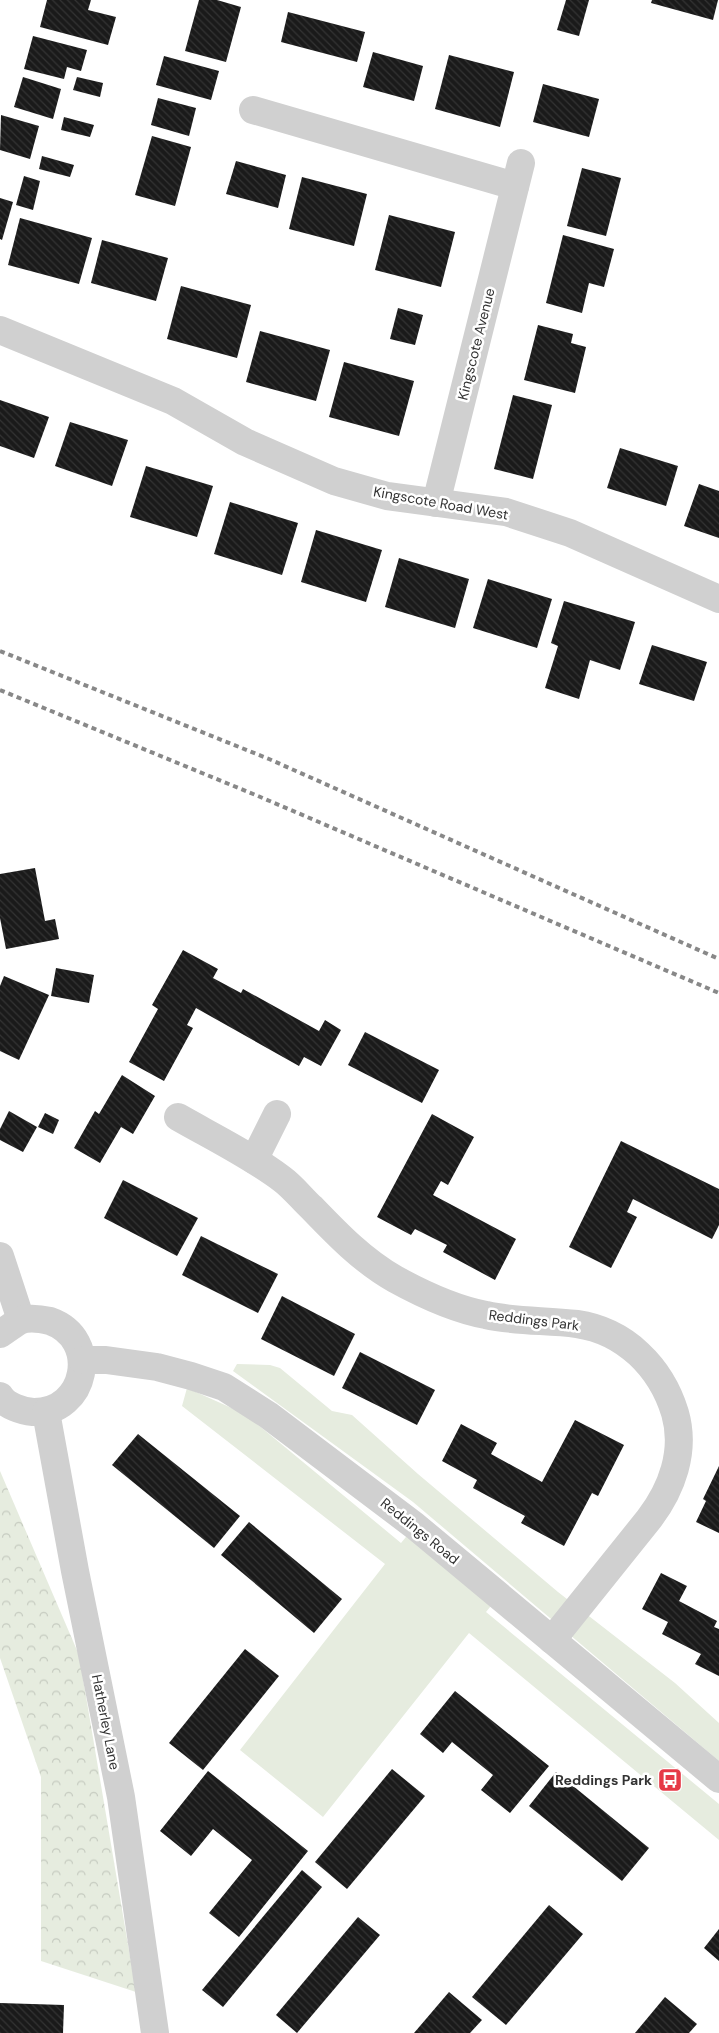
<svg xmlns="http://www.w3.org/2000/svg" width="719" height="2033" viewBox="0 0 719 2033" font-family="'DM Sans',sans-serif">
<defs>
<pattern id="forest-crowns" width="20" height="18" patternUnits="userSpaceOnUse" patternTransform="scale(1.25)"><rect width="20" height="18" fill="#e6ecdf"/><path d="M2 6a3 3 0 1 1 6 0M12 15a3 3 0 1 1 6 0" fill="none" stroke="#c6cbc0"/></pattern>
<pattern id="building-back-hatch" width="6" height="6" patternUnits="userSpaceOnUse" patternTransform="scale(1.25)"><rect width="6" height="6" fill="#1a1a1a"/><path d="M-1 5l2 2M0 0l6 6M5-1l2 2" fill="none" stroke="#333"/></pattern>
</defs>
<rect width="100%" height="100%" fill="#fff"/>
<g fill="#e6ecdf">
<polygon points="237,1364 270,1365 280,1368 332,1411 352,1415 418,1474 558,1592 675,1683 719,1723 719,1761 413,1502 233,1371"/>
<polygon points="187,1388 245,1414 401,1543 415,1526 499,1596 486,1612 719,1804 719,1840 469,1633 323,1817 240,1750 385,1564 182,1406"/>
</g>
<polygon fill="url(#forest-crowns)" points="0,1471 79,1655 136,1992 41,1961 41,1777 0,1658"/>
<g fill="url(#building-back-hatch)">
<polygon points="47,0 91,0 88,10 116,17 108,45 40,27"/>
<polygon points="199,0 217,0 241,7 226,62 185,51"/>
<polygon points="566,0 589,0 579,36 557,30"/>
<polygon points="652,0 718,0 713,20 651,3"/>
<polygon points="288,12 365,32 357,62 281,42"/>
<polygon points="33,36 87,50 81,71 67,67 64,79 24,69"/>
<polygon points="373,52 423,66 414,101 363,87"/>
<polygon points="449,55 514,72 500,127 435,109"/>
<polygon points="164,56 219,71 211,100 156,85"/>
<polygon points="23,77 61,89 53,119 14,107"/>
<polygon points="77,77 103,83 100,97 73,90"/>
<polygon points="543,84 599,99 589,137 533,122"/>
<polygon points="158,98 196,108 189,136 151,125"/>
<polygon points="1,115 39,126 30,159 0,150"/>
<polygon points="64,117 94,125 90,137 61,130"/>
<polygon points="152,136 191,147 175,206 135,195"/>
<polygon points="42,156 74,165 70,177 39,169"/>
<polygon points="236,161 286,175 278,208 226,194"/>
<polygon points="582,168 621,178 606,236 567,226"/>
<polygon points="24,176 40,181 33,210 16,205"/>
<polygon points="302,177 367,194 354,246 289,229"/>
<polygon points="0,198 13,202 2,240 0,239"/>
<polygon points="389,215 455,232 441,287 375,270"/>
<polygon points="20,218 92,238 79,284 8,265"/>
<polygon points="563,235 614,249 604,287 589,283 582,313 546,303"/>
<polygon points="102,240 168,258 156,301 91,283"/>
<polygon points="181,286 251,305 237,358 167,339"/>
<polygon points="398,308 423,315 415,345 390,339"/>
<polygon points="538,325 573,334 571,343 586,347 575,393 524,380"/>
<polygon points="260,331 330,350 316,401 246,382"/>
<polygon points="344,362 414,381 399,436 329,417"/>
<polygon points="513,395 552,405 533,479 494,469"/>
<polygon points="0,400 49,417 34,458 0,446"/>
<polygon points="70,422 128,440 112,486 55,466"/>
<polygon points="620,448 678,466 666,506 607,488"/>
<polygon points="146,466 213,486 197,537 130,517"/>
<polygon points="699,484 719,491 719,538 684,526"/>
<polygon points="230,502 298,523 282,575 214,554"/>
<polygon points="316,530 382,550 366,602 301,582"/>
<polygon points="399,558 469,579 455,628 385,607"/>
<polygon points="488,579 552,599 537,648 473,628"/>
<polygon points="564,601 635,622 620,670 590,660 579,699 545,688 558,646 551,643"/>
<polygon points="652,645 707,662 694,701 639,684"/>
<polygon points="35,868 45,921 55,919 59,939 6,949 0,918 0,874"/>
<polygon points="183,950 218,969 213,978 241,993 243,989 319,1031 325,1020 341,1030 321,1066 304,1057 299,1066 196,1008 187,1025 193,1028 164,1081 129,1062 158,1009 152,1005"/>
<polygon points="56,968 94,975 89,1003 51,996"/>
<polygon points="4,976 49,995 19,1060 0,1051 0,986"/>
<polygon points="365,1032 439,1070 422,1103 348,1065"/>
<polygon points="122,1075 155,1096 133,1134 121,1127 100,1163 74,1148 95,1111 99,1114"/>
<polygon points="9,1111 37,1127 23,1152 0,1140 0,1129"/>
<polygon points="45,1113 59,1120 53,1134 38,1127"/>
<polygon points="432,1114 474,1137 448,1185 441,1181 433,1195 516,1239 495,1280 443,1252 447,1245 415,1229 411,1235 377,1217"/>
<polygon points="621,1141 719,1189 719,1225 712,1239 633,1199 627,1212 637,1217 611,1268 569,1247"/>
<polygon points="123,1180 198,1218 177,1256 104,1218"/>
<polygon points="201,1236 278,1274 258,1313 182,1275"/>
<polygon points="282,1296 355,1334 334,1376 261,1339"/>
<polygon points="360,1352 435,1390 417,1425 342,1388"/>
<polygon points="575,1420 624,1445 598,1496 592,1493 564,1546 521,1523 525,1516 473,1488 477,1480 442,1461 461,1424 497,1443 491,1454 542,1482"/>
<polygon points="138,1434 240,1516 214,1548 112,1465"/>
<polygon points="719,1466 719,1533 696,1522 706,1501 703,1499"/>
<polygon points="249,1522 342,1599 314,1633 221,1555"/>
<polygon points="661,1573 687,1586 679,1601 717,1621 714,1627 719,1629 719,1676 695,1664 701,1654 662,1634 668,1622 642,1609"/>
<polygon points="245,1649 279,1676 203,1770 169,1743"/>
<polygon points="455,1691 549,1766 510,1813 481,1790 493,1775 452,1742 443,1753 420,1734"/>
<polygon points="392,1769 425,1796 347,1889 315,1862"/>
<polygon points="208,1771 308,1851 239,1937 209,1913 252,1860 213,1829 191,1856 160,1831"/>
<polygon points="556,1772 649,1848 622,1881 529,1806"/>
<polygon points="302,1870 322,1887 223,2007 202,1990"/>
<polygon points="549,1905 583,1934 506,2025 472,1997"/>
<polygon points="358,1917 380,1935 297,2033 276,2015"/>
<polygon points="719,1929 719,1961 704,1948"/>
<polygon points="449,1992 482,2020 470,2033 414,2033"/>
<polygon points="665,1997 697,2024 689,2033 635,2033"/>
<polygon points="0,2003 64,2005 63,2033 0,2033"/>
</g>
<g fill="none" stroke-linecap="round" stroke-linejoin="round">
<g stroke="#d0d0d0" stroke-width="28">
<polyline points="253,110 515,186"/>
<polyline points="0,330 173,401 245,442 334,481 387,496 506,512 570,533 719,599"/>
<polyline points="436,503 521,163"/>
<path d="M178,1117C213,1137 250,1155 282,1179C293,1187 302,1199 312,1208C337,1234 363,1261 395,1279C424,1295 454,1309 486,1315C516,1322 546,1320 577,1324C625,1331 661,1367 675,1413C686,1451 672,1489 649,1519L552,1640"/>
<polyline points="254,1160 277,1114"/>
<polyline points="0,1256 21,1320"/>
<path d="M0,1334C6,1330 13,1325 19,1321C28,1317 41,1319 50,1321C101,1339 87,1413 33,1412C22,1411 6,1406 0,1396"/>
<polyline points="82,1360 106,1360 157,1367 191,1376 224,1387 268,1415 415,1526 719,1779"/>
<polyline points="46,1412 75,1571 121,1797 155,2033"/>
</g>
<g stroke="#888" stroke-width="4" stroke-dasharray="5 4" stroke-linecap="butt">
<polyline points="0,651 269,759 719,959"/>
<polyline points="0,690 258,796 719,993"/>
</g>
</g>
<defs>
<symbol id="bus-square" viewBox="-11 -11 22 22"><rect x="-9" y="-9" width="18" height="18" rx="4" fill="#e63946" stroke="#fff"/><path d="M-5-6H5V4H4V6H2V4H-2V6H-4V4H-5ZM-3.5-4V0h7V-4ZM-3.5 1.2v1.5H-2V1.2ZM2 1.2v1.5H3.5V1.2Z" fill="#fff"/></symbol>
</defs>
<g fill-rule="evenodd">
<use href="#bus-square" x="656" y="1766" width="28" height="28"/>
</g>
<g text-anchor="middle" stroke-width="5" stroke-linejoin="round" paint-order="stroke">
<g font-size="14" fill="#333" stroke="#fff">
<text transform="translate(476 344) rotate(-76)" y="5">Kingscote Avenue</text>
<text transform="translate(441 503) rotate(10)" y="5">Kingscote Road West</text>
<text transform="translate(534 1320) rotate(7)" y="5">Reddings Park</text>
<text transform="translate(420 1531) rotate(39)" y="5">Reddings Road</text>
<text transform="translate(106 1722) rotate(79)" y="5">Hatherley Lane</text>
</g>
<g font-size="14" font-weight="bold" fill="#333" stroke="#fff" text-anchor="end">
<text x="652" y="1785">Reddings Park</text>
</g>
</g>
</svg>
